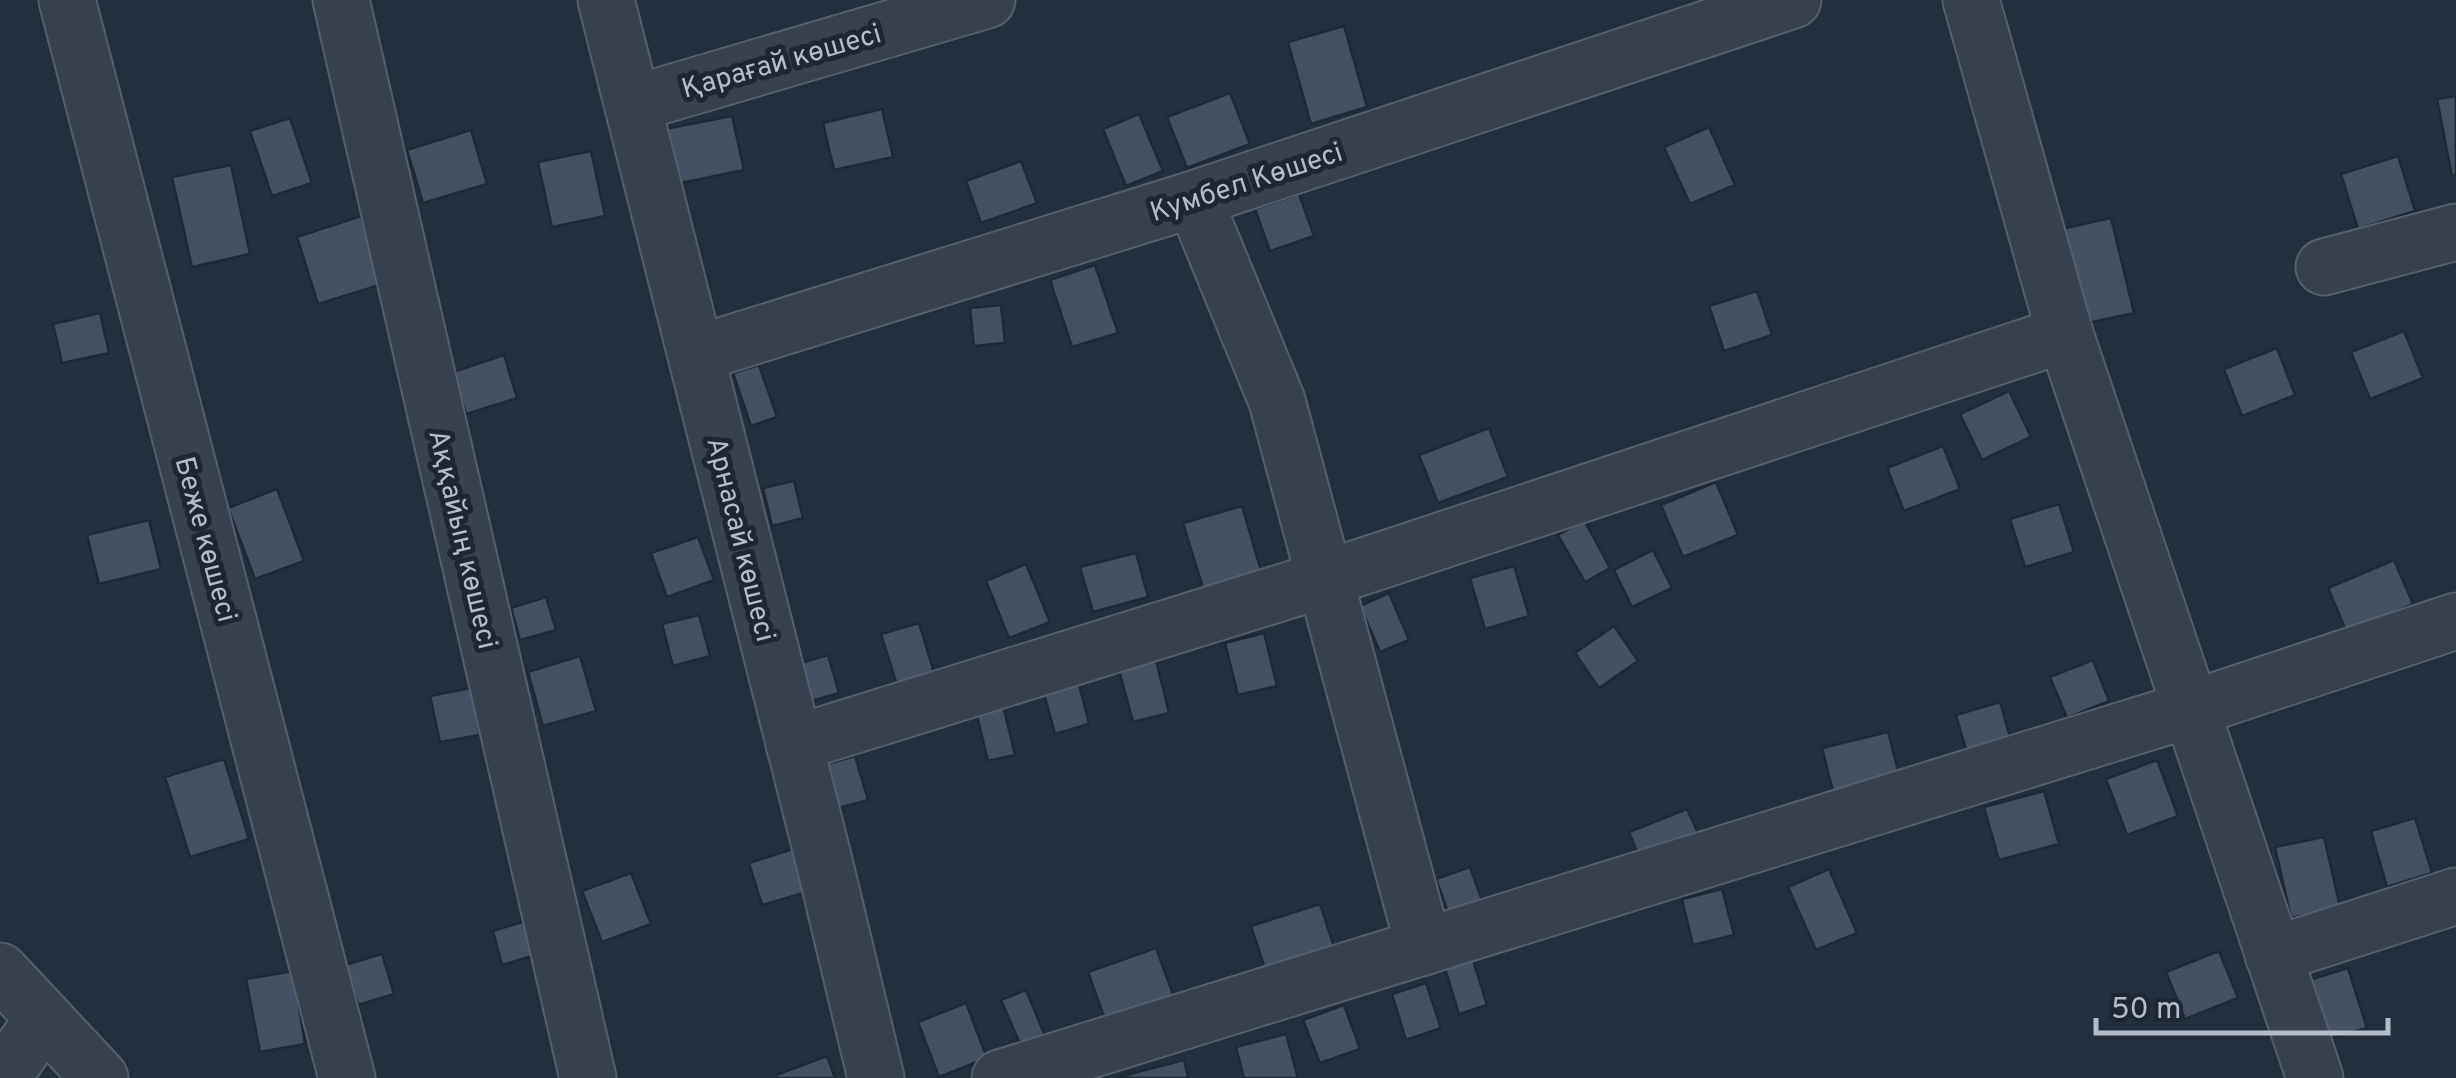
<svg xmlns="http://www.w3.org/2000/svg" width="2456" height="1078" viewBox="0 0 2456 1078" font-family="Overpass,sans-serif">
<rect width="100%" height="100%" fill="#242f3e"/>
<g fill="#455162" stroke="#1f2835" stroke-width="2.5">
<polygon points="1344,26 1367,107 1311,124 1288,42"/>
<polygon points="1230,93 1250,144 1187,168 1167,117"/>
<polygon points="2456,96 2456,175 2452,176 2437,99"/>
<polygon points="882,109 893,157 834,170 823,123"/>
<polygon points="1139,114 1163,171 1126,186 1103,129"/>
<polygon points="732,116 744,170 666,186 655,131"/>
<polygon points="290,118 312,183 272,196 250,131"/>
<polygon points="1709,127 1735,185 1690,204 1664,147"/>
<polygon points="471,130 487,184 423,203 407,150"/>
<polygon points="591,151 605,216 552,227 538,162"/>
<polygon points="2398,156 2415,211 2358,229 2341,174"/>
<polygon points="1021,161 1037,203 981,223 966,181"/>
<polygon points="231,165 250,254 192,267 172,177"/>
<polygon points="1299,194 1314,236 1270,251 1255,209"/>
<polygon points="361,216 383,284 318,304 297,237"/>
<polygon points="2111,218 2134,313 2079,325 2057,230"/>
<polygon points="1095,265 1118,333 1072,347 1050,280"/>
<polygon points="1757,291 1772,335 1724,351 1709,306"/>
<polygon points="1001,305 1005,343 974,346 970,308"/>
<polygon points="100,313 109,353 62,363 53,324"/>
<polygon points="2404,331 2423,378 2370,399 2351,352"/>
<polygon points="2277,348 2295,395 2242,416 2224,369"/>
<polygon points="504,355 517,398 466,414 453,372"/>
<polygon points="759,365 777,417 751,426 733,373"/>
<polygon points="2009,391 2031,437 1982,460 1960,414"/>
<polygon points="1489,428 1508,477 1438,503 1419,455"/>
<polygon points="1943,446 1960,489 1904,511 1887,468"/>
<polygon points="794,481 803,518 772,526 763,488"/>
<polygon points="1716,482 1738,535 1683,557 1661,505"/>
<polygon points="277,489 304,561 255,579 228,508"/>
<polygon points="2059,504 2074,552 2025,567 2010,519"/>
<polygon points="1242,506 1261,571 1203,588 1183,523"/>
<polygon points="149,520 161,569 99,584 87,535"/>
<polygon points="1584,520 1610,568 1585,582 1558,535"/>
<polygon points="698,537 714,580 667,597 651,553"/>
<polygon points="1653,550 1672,588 1632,607 1614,570"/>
<polygon points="1136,553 1148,597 1093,612 1080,567"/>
<polygon points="2394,560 2413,604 2347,633 2328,588"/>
<polygon points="1026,564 1050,622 1009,638 986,581"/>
<polygon points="1514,566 1529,616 1485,629 1470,578"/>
<polygon points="1389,593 1409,640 1380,652 1360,606"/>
<polygon points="546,597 556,630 520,640 511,608"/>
<polygon points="699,615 710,656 673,666 662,624"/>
<polygon points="919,623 935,676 898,688 881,634"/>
<polygon points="1614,626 1638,661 1599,688 1575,653"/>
<polygon points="1264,633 1277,686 1238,695 1225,643"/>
<polygon points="828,655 839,693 805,703 794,665"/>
<polygon points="580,656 596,711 543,726 528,672"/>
<polygon points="1156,660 1169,713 1133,722 1119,670"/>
<polygon points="2093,660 2109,701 2067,718 2050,677"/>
<polygon points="1077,676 1089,724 1055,734 1042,686"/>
<polygon points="471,688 480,735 440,742 430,696"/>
<polygon points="1002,701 1015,755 988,761 975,707"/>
<polygon points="2000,702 2011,741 1967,753 1956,715"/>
<polygon points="1888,732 1899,774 1833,791 1822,748"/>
<polygon points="855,756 868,800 839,808 827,764"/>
<polygon points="224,759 249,839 190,857 165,777"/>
<polygon points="2157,760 2178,816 2127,835 2106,779"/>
<polygon points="2044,791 2059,844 1999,860 1984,807"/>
<polygon points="1687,809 1699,835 1640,859 1629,832"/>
<polygon points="2415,818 2432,873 2387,887 2371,831"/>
<polygon points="2324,837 2340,907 2291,918 2275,847"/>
<polygon points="796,848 810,891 762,905 749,863"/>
<polygon points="1470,867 1484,906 1450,918 1436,879"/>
<polygon points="1829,869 1857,933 1816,950 1788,887"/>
<polygon points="631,873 651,924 602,942 582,891"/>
<polygon points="1722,889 1734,935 1693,945 1682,899"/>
<polygon points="1320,904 1335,950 1266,972 1251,926"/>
<polygon points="529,920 539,954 502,965 493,931"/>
<polygon points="1156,948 1174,997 1106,1022 1088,972"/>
<polygon points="2219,951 2238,998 2185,1019 2166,972"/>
<polygon points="382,954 394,994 358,1005 345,965"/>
<polygon points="1471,954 1487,1005 1459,1014 1443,962"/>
<polygon points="2348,968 2367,1028 2321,1041 2303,982"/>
<polygon points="293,971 305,1044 260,1052 246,979"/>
<polygon points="1426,983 1441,1028 1406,1040 1392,994"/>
<polygon points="1026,990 1045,1036 1021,1046 1001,1000"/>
<polygon points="966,1003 987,1058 939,1077 918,1022"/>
<polygon points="1344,1005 1360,1049 1320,1063 1303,1020"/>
<polygon points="1286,1034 1298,1078 1244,1078 1236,1047"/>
<polygon points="827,1056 835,1078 777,1078 776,1075"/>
<polygon points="1184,1060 1188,1078 1115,1078"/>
</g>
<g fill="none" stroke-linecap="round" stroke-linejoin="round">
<defs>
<g id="minor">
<polyline points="67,0 347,1078"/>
<polyline points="341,0 588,1078"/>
<polyline points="606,0 825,865 876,1078"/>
<polyline points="1971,0 2065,334 2315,1078"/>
<polyline points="633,104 987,0"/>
<polyline points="1194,199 1277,401 1424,947"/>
<polyline points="2324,267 2456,232"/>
<polyline points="696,354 1194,199 1793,0"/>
<polyline points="794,744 1325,579 2065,334"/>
<polyline points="2273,955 2456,896"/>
<polyline points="0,971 100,1078"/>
<polyline points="2,1078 44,1018"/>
<polyline points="1000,1078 2191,709 2456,621"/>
</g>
</defs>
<use href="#minor" stroke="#565f6c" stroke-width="59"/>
<use href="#minor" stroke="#38414e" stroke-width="55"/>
</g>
<g text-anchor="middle" stroke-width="10" stroke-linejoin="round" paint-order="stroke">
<g font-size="28" fill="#b4bcc9" stroke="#1d2633">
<text transform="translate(781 60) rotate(-16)" y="10">Қарағай көшесі</text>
<text transform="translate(1246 181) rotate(-18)" y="10">Кумбел Kөшесі</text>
<text transform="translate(207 539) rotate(75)" y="10">Беже көшесі</text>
<text transform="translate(464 539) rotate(77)" y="10">Аққайың көшесі</text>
<text transform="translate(742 539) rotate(76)" y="10">Арнасай көшесі</text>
</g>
</g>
<path d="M2096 1018v15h292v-15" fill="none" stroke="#b4bcc9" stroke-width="5"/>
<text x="2111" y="1018" font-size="30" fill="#b4bcc9" stroke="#1d2633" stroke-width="8" paint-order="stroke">50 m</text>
</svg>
